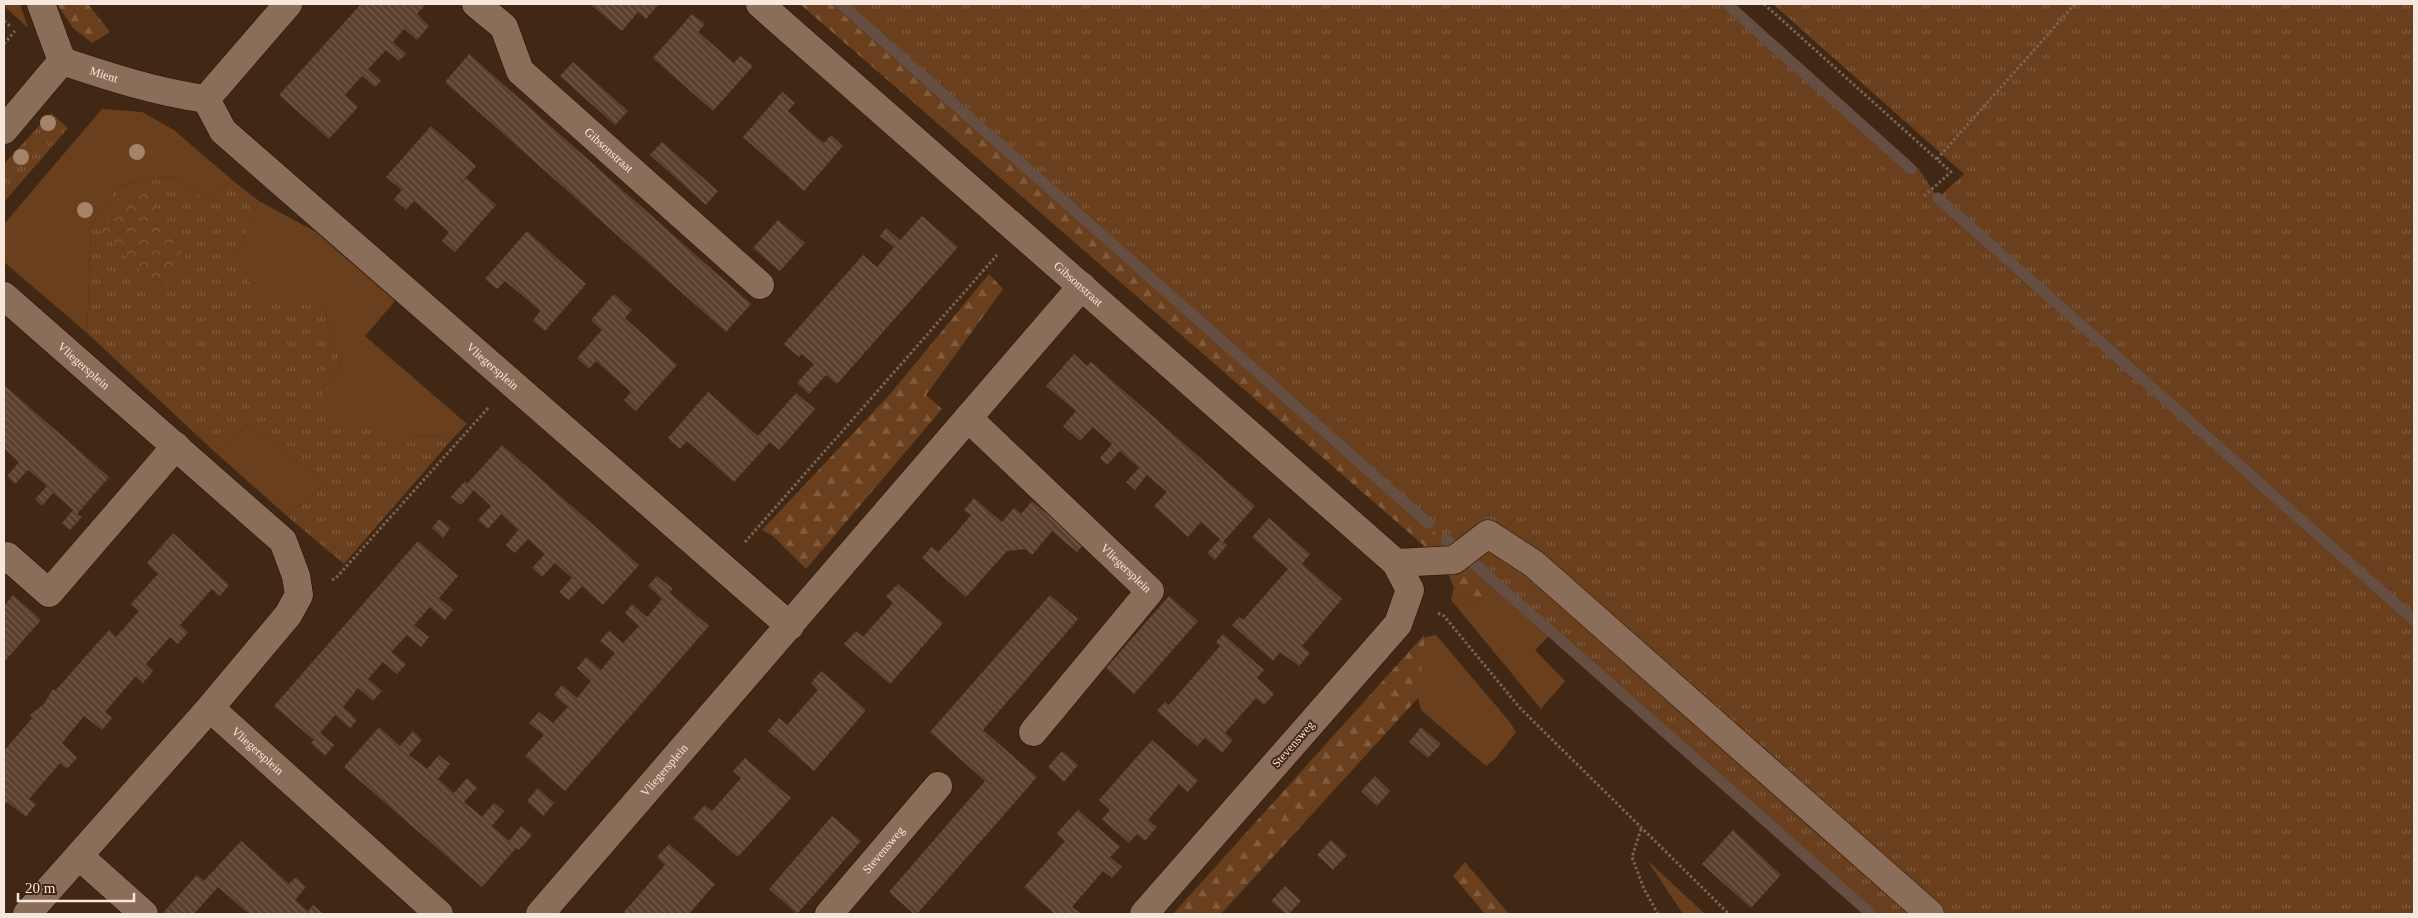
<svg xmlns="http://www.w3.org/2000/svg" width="2418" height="918" viewBox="0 0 2418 918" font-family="Georgia,serif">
<defs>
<pattern id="grass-tufts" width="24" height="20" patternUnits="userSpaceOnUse" patternTransform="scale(1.25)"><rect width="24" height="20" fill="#6a3f1d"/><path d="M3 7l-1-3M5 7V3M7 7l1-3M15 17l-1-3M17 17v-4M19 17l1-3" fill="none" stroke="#805b3d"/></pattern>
<pattern id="forest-firs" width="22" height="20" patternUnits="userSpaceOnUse" patternTransform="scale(1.25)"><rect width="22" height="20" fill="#6a3f1d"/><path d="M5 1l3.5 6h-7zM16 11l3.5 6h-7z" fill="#805b3d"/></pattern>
<pattern id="park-crowns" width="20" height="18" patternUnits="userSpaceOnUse" patternTransform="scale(1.25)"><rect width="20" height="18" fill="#6a3f1d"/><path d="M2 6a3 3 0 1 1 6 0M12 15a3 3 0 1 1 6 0" fill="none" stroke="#805b3d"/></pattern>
<pattern id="building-back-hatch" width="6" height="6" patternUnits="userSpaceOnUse" patternTransform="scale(1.25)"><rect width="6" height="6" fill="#5b402d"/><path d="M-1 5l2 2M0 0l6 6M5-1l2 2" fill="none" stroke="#735c4b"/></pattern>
</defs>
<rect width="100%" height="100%" fill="#412815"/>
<g fill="url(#grass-tufts)">
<polygon points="831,4 1733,4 1918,168 1938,198 1964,174 1773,4 2414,4 2414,914 1871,914"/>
<polygon points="51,113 68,128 4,202 4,164"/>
<polygon points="172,176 207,200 232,180 259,201 237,254 323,306 341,365 322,389 407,436 454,437 344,564 287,516 327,483 248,424 216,453 87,333 91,227 117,186"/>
</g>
<g fill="url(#forest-firs)">
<polygon points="57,4 88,4 110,32 92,43 73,28"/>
<polygon points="800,4 831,4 1494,584 1475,607 1454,588 1444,563"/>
<polygon points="989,274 1003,289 926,395 942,409 806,569 773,536 762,530 891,393"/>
<polygon points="1424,635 1428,665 1418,698 1221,914 1173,914"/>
<polygon points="1465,862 1509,914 1485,914 1453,876"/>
</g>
<polygon fill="url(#park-crowns)" points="144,188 189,264 161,291 97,228"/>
<g fill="#6a3f1d">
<polygon points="4,4 20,4 28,28 4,6"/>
<polygon points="102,109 142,112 174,130 232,180 207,200 172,176 117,186 91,227 87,333 4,262 4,224"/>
<polygon points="259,201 316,232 395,301 365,336 467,424 454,437 407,436 332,422 322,389 341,365 323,306 258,302 237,254"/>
<polygon points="248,424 327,483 287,516 216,453"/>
<polygon points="1494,584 1551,634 1535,650 1565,681 1541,709 1451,600 1454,588 1475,607"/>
<polygon points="1436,635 1509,721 1516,732 1495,759 1486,766 1421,710 1418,698 1425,637"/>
<polygon points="1647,860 1705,914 1683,914"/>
</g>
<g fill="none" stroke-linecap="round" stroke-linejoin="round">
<g stroke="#644f42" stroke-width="11">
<polyline points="841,4 1428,523"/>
<polyline points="1727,4 1911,169"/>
<polyline points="1938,198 2414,620"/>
<polyline points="1446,539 1871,914"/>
</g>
</g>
<g fill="url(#building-back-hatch)">
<polygon points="361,4 426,4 417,14 429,26 417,40 404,29 393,42 406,54 399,61 386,50 368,69 381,81 375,87 362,76 345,95 358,107 329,139 279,95"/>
<polygon points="590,4 659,4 646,19 638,12 622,31"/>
<polygon points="692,14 705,24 698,32 734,63 740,56 753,66 713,111 653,58"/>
<polygon points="469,54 751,304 726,332 445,82"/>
<polygon points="573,62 628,111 615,125 560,76"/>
<polygon points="782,92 795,103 788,111 806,128 824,143 831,135 843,146 804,191 743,137"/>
<polygon points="431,126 476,166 453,192 466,178 496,205 455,252 442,241 449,232 414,201 406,210 394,199 402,190 386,177"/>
<polygon points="662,142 718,191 706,205 650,155"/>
<polygon points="922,216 958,247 837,384 826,375 809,394 797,383 814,364 802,354 799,357 784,344 863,255 877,267 894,247 880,236 886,228 900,240"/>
<polygon points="778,220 805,243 780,271 753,248"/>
<polygon points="527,231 586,284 545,331 533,321 540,311 523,296 505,281 497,289 485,279"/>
<polygon points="614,294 632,310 625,318 677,365 636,411 624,400 631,392 596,361 589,369 577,358 602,330 591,320"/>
<polygon points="1074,354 1087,366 1091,362 1255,506 1223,542 1227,545 1215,560 1207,553 1220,539 1201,522 1188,537 1154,506 1167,492 1147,475 1135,490 1126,482 1139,468 1120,451 1107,465 1100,458 1112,444 1093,427 1080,441 1063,426 1076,411 1046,386"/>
<polygon points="4,385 109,477 77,514 82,517 70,530 62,523 73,510 53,493 42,506 35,499 47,486 28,470 15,484 7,476 19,462 4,448"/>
<polygon points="708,392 758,436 796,393 815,409 779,450 770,442 734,482 687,441 680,449 668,438"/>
<polygon points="502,445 639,565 603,605 582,586 569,600 559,592 572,578 555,563 542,577 532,568 545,554 528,539 515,553 506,545 518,530 501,514 488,529 478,520 491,506 474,490 461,505 451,497 465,481 467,484"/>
<polygon points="974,498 1002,522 1014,508 1021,514 1032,501 1083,545 1077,552 1052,531 1032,555 1025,549 1007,551 966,597 922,558 931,547 938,552 955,534 971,515 964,510"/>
<polygon points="1269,518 1310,554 1302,564 1342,599 1302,646 1310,653 1299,666 1280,652 1273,661 1232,625 1239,617 1243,620 1288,569 1252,537"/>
<polygon points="439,519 450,528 443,538 432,528"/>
<polygon points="173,533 229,585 220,596 212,589 180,625 188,632 178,644 170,637 146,664 153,671 143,683 136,676 105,712 112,718 102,730 84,716 62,743 77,758 67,769 60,763 29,799 36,804 26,817 7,802 4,805 4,751 32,718 30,715 44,704 53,689 55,691 109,630 116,637 139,611 131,604 158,574 147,563"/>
<polygon points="418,541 458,576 439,598 453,610 445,620 430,607 414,625 429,637 421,647 407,635 391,652 406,664 397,674 383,662 368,679 382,691 373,701 358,688 343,707 357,720 350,728 335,715 320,733 334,745 325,756 311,743 314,740 274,706"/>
<polygon points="657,576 673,589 669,592 709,626 565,791 525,756 544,735 529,723 539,712 553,723 568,707 554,695 562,685 577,698 591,681 577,668 583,661 586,657 601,670 615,653 600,641 606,634 609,631 623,643 639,626 625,613 632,604 647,617 662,599 648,586"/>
<polygon points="898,584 943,623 890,684 844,644 856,631 863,637 893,603 886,596"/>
<polygon points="13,595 41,620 4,662 4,606"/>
<polygon points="1050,595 1078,619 983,730 1037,777 917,914 914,914 889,892 985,781 930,732"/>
<polygon points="1169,596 1198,621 1134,694 1106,668"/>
<polygon points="1223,634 1264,670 1257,678 1274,694 1264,705 1256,698 1240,716 1225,733 1233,740 1222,753 1205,738 1197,746 1157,711 1165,702 1169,705 1220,646 1216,642"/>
<polygon points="821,671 866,710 814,771 768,731 779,718 787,725 818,690 811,683"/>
<polygon points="379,727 400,746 413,731 422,740 409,755 427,769 439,755 450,764 438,779 454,793 467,778 477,788 464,802 482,817 494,803 504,811 492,826 509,841 521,826 532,835 519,850 516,848 482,887 344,767"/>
<polygon points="1421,727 1441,744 1428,758 1409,742"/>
<polygon points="1152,740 1198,780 1188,792 1179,784 1148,820 1157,827 1145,841 1137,834 1129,843 1102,819 1110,810 1099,800"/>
<polygon points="1062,751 1078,765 1064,782 1048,767"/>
<polygon points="745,758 791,798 738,857 693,818 705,805 712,811 741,778 733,771"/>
<polygon points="1375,776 1390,791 1377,806 1361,791"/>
<polygon points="538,788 554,803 543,816 527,801"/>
<polygon points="1078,810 1120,847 1110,857 1122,867 1112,878 1103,871 1072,907 1082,914 1055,914 1024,887 1065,841 1057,833"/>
<polygon points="832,816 861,841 797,914 769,889"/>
<polygon points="1733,830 1781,875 1751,908 1702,864"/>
<polygon points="1331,840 1347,855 1333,870 1317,855"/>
<polygon points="241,841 289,884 296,877 306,887 295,900 308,911 313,905 323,914 249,914 218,887 194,914 162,914 197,875 204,881"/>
<polygon points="669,844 715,884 689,914 626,914 624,912 665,865 657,857"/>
<polygon points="1285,886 1301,901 1289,914 1286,914 1271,901"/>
</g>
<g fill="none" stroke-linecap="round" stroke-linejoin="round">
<defs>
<g id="minor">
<polyline points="41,4 62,61"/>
<path id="s1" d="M476,4L504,27L520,71L760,285"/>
<path id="s2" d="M760,4L1396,563L1410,590L1398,624L1144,914"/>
<path id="s3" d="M62,61C110,77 156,92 206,99"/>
<path id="s4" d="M206,99L223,131L790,626"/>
<polyline points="206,99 288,4"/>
<polyline points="4,130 62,61"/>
<path id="s5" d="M4,296L283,541L296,576L299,595L288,615L210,708L27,914"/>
<path id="s6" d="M968,418L1150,591L1033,732"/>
<polyline points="4,560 7,556 49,593 176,446"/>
<polyline points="1396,563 1454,560 1488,534 1534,564 1930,914"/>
<path id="s7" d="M210,708L439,914"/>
<polyline points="79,856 144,914"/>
<path id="s8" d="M540,914L1082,286"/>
<path id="s9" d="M829,914L938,786"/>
</g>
</defs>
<use href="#minor" stroke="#271000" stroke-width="29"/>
<g stroke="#7a6453" stroke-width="3" stroke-dasharray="2.5 2.5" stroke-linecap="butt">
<polyline points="1764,4 1951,172 1924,196"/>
<polyline points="4,21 11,27"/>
<polyline points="4,44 15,31"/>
<polyline points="1937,159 2075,4"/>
<polyline points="745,542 997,255"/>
<polyline points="332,580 336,578 489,407"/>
<polyline points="1438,613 1444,616 1520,708 1729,914"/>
<polyline points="1641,829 1632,857 1644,889 1658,914"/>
</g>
<use href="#minor" stroke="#8b6e59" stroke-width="28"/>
</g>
<g fill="#a68268">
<circle cx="48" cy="123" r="8"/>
<circle cx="137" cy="152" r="8"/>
<circle cx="21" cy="157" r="8"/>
<circle cx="85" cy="210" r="8"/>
</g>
<g text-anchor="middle" stroke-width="4" stroke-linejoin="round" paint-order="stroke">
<g font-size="12" fill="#f8e7dc" stroke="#412815">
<text dy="4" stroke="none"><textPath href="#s3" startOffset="44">Mient</textPath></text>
<text dy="4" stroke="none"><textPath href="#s1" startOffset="202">Gibsonstraat</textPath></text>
<text dy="4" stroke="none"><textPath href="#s2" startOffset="424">Gibsonstraat</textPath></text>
<text dy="4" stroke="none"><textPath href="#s5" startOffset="106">Vliegersplein</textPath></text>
<text dy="4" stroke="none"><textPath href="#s4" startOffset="394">Vliegersplein</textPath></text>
<text dy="4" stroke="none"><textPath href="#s6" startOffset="218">Vliegersplein</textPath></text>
<text transform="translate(1293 744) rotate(-49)" y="4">Stevensweg</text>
<text dy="4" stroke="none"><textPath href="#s7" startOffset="64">Vliegersplein</textPath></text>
<text dy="4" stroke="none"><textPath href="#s8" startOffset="190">Vliegersplein</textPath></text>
<text dy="4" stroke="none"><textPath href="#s9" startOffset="84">Stevensweg</textPath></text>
</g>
</g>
<rect width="2418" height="918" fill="none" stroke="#f8e7dc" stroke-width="10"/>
<path d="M18 893v8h116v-8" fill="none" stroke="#f8e7dc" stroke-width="2.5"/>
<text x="25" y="893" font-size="15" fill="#f8e7dc" stroke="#412815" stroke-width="4" paint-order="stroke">20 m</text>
</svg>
